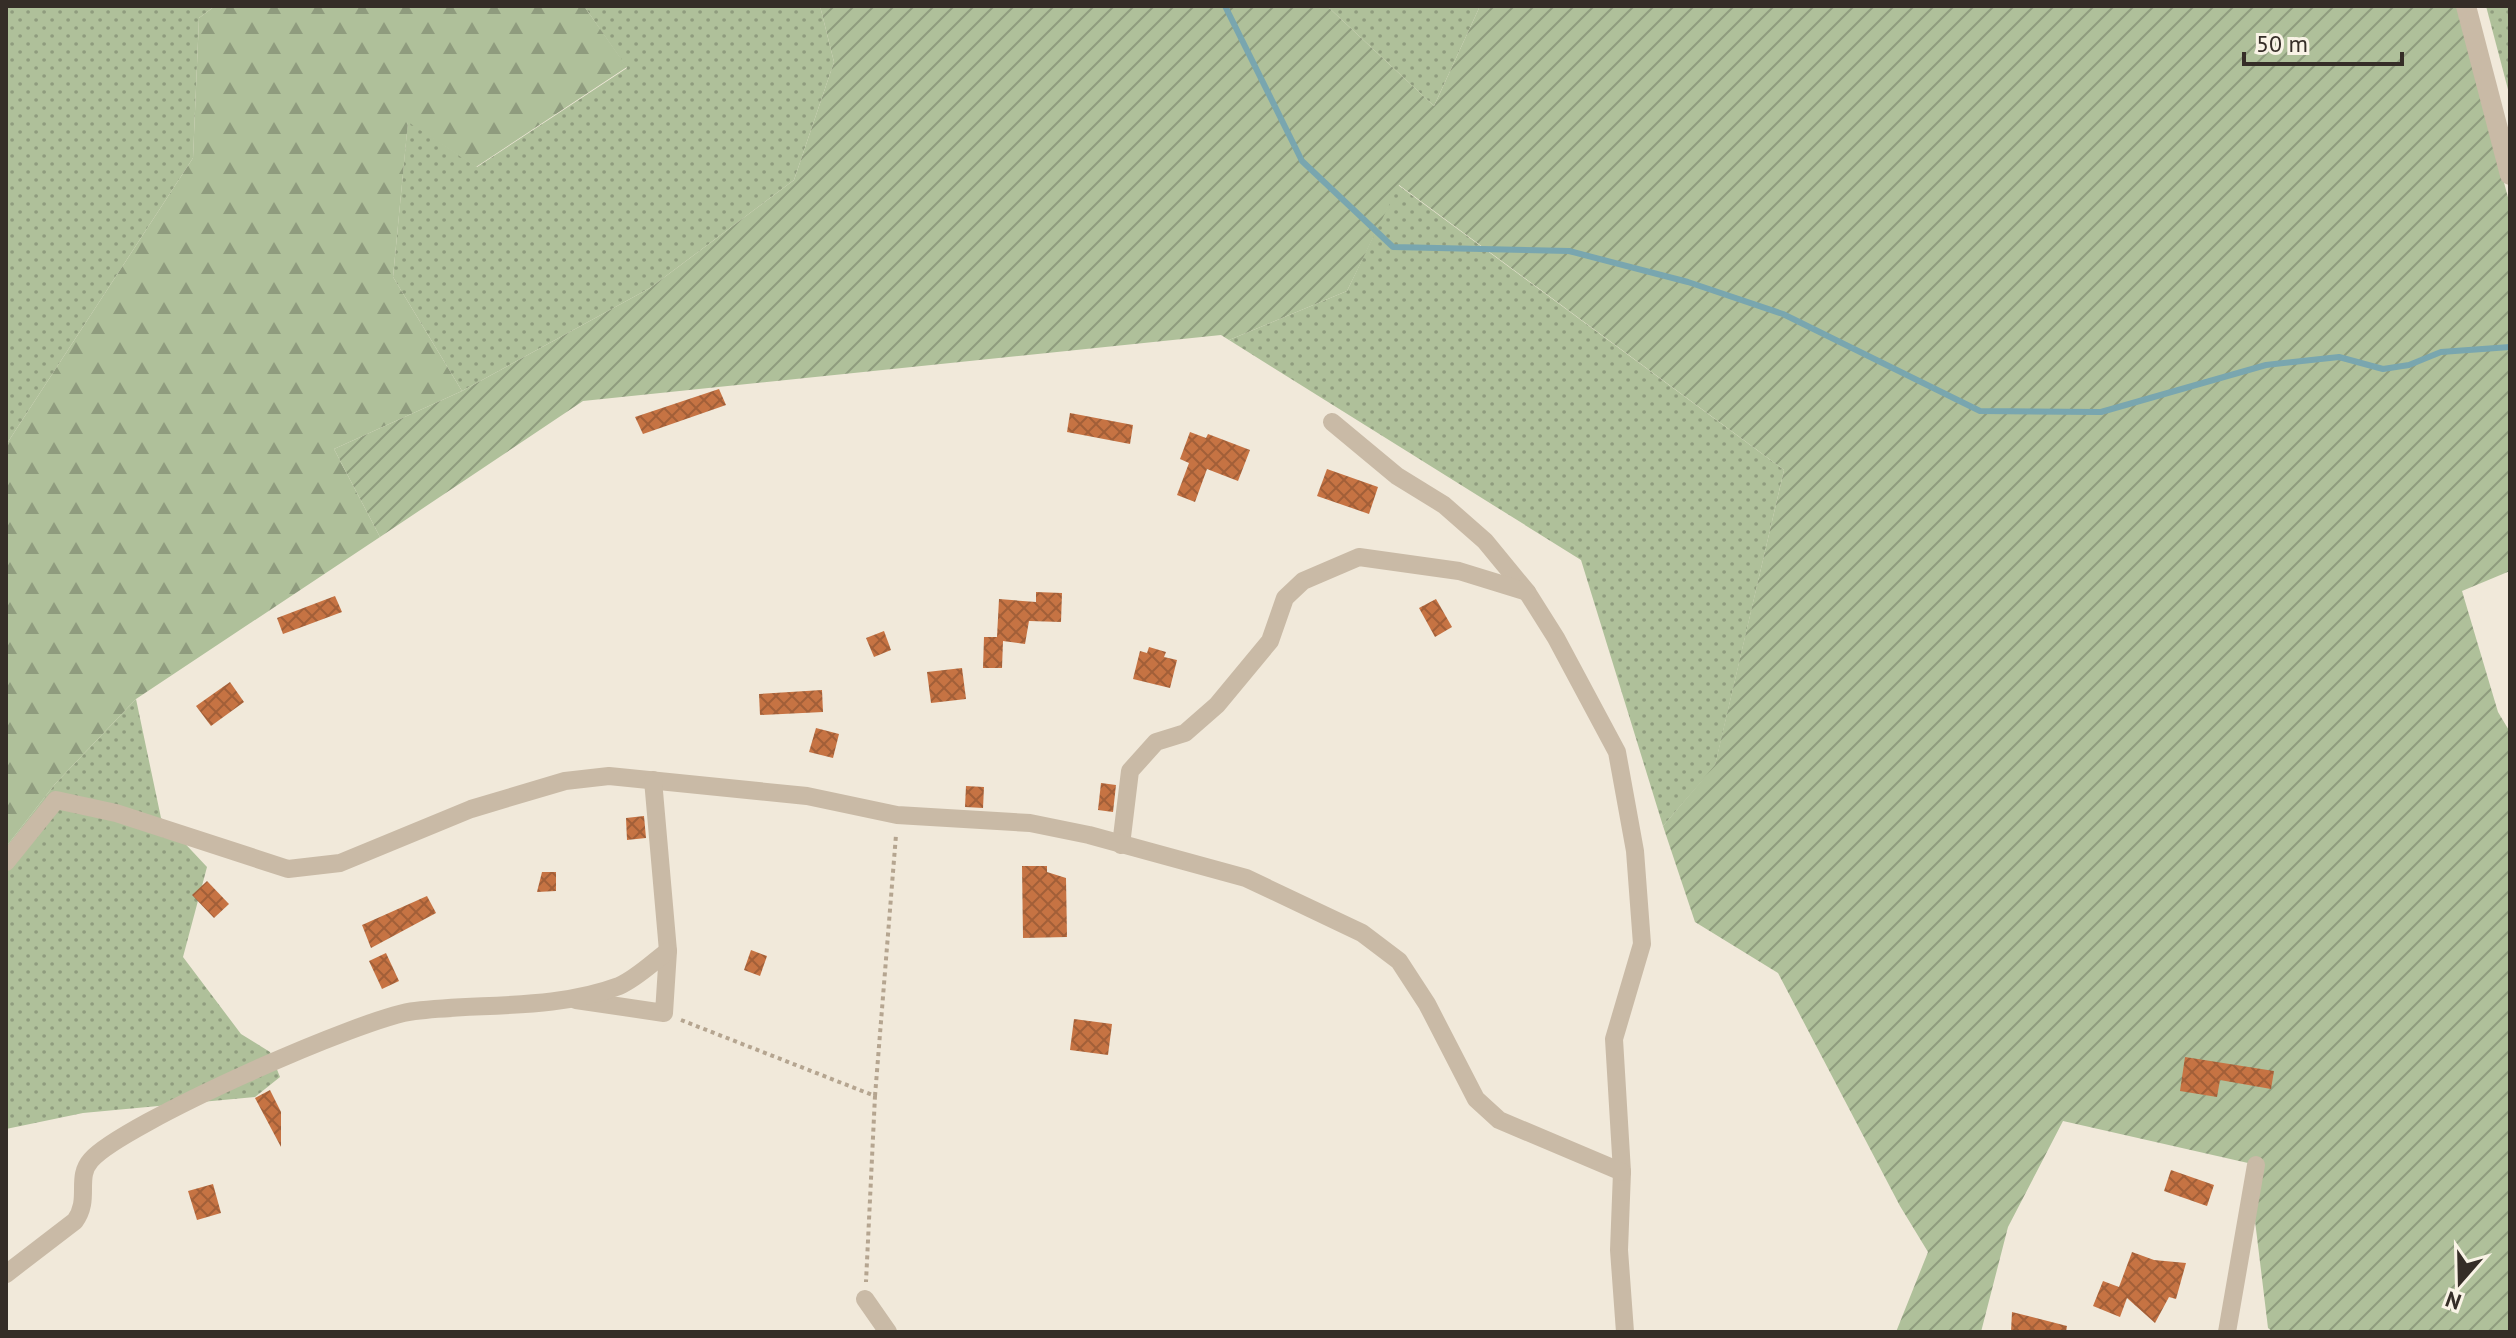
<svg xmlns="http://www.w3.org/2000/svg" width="2516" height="1338" viewBox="0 0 2516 1338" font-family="'PT Sans',sans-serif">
<defs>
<pattern id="grass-dots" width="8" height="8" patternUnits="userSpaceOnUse" patternTransform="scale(2)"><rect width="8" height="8" fill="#afc09a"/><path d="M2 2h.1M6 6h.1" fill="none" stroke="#8f9c7e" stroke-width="1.8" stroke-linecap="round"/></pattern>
<pattern id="forest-firs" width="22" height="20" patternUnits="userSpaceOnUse" patternTransform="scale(2)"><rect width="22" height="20" fill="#afc09a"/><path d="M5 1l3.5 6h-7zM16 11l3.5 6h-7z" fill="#8f9c7e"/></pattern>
<pattern id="garden-furrows" width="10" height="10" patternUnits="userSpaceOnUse" patternTransform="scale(2)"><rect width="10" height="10" fill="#afc09a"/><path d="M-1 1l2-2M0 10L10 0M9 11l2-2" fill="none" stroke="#8f9c7e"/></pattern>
<pattern id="building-cross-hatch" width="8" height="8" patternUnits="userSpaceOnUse" patternTransform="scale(2)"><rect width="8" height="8" fill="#c67343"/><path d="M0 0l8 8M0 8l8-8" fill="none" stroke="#a25f38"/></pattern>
</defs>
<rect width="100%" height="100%" fill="#f1e9da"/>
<g fill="url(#grass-dots)">
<polygon points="6,6 215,6 199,18 193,158 6,445"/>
<polygon points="584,6 820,6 834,62 794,180 650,288 462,391 393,277 408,121 477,167 627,68"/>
<polygon points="1327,6 1480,6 1434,106"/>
<polygon points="2486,6 2510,6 2510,97"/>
<polygon points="1398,185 1784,470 1715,766 1663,826 1581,560 1229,340 1347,291"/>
<polygon points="136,699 161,818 207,867 183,957 241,1034 270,1052 280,1077 255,1097 83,1113 6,1129 6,847 55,784"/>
</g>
<polygon fill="url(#forest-firs)" points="215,6 584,6 627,67 476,167 408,122 393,277 462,391 334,449 380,537 136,699 55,784 6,847 6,445 193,158 199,18"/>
<polygon fill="url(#garden-furrows)" points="820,6 1327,6 1434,106 1480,6 2457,6 2510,205 2510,571 2462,591 2498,712 2510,732 2510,1332 2273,1332 2268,1328 2248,1163 2063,1121 2008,1227 1981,1332 1896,1332 1928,1252 1900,1206 1778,973 1695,922 1663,826 1715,765 1784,470 1399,185 1347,291 1229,340 1221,335 583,401 380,537 334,449 462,391 650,288 794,180 834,62"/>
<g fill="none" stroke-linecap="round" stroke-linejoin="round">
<polyline stroke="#79a6af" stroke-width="6" points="1225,6 1302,161 1393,247 1569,251 1688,282 1783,314 1980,411 2101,412 2266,365 2339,357 2383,369 2409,365 2441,352 2510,347"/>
</g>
<g fill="url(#building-cross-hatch)">
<polygon points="719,389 726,405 643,434 635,417"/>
<polygon points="1070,413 1133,425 1130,444 1067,432"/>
<polygon points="1190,432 1206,438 1208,434 1250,450 1238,481 1207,469 1195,502 1177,495 1189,463 1180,459"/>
<polygon points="1327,469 1378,487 1369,514 1317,496"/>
<polygon points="1036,592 1062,593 1061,622 1029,621 1025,644 1003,641 1002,668 983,668 984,637 997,637 999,599 1036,602"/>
<polygon points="335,596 342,612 283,634 277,618"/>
<polygon points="1436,599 1452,627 1435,637 1419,608"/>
<polygon points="884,631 891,650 874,657 866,638"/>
<polygon points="1149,647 1166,652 1164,657 1177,660 1170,688 1133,679 1140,651 1147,653"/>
<polygon points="962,668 966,699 931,703 927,672"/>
<polygon points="230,682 244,702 211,726 196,706"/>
<polygon points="822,690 823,712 760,715 759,694"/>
<polygon points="816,728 839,734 833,758 809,752"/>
<polygon points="1101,783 1116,785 1113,812 1098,810"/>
<polygon points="966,786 984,787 983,808 965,807"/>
<polygon points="644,816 646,838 627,840 626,818"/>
<polygon points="1022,866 1047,866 1047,872 1066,878 1067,937 1023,938"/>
<polygon points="542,872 556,872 556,891 537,892"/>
<polygon points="207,881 229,904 214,918 192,895"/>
<polygon points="427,896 436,913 371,948 362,925"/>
<polygon points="751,950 767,956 760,976 744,970"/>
<polygon points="386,953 399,981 382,989 369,961"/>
<polygon points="1074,1019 1112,1024 1108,1055 1070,1050"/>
<polygon points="2185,1057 2274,1071 2271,1089 2220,1080 2217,1097 2180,1091"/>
<polygon points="270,1090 281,1112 281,1147 255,1098"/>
<polygon points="2171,1170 2214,1185 2207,1206 2164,1191"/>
<polygon points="213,1184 221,1213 197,1220 188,1191"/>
<polygon points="2132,1252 2154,1260 2186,1263 2176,1299 2169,1297 2155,1323 2127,1298 2120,1317 2093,1306 2103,1281 2119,1287"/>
<polygon points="2012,1312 2067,1326 2066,1332 2011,1332"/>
</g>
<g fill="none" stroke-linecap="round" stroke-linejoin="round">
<g stroke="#b5a590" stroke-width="4" stroke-dasharray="4 4" stroke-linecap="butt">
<polyline points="681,1020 875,1096 866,1282"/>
<polyline points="875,1096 896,835"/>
</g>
<g stroke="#c9baa6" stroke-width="18">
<polyline points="1332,422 1397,476 1444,505 1485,541 1527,592 1556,638 1617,752 1635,851 1642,944 1614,1039 1622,1172 1619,1250 1625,1332"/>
<polyline points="1121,845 1130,771 1156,742 1185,733 1217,705 1270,641 1285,598 1303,581 1359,557 1459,571 1527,592"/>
<polyline points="6,862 56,800 116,813 288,869 340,863 471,809 565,781 609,776 807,796 897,815 1030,823 1089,835 1246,878 1362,933 1399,961 1427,1004 1476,1099 1499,1120 1622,1172"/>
<polyline points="576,1000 664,1013 668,951 653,780"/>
<path d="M6,1274L75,1221C91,1199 75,1178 91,1160C122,1124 365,1016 415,1011C482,1003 555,1010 619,986C637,978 653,962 668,951"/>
<polyline points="865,1299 888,1332"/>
<polyline points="2227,1332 2256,1165"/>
</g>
<polyline stroke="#c9baa6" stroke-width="20" points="2466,6 2510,175"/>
</g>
<rect width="2516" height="1338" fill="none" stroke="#352d27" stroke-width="16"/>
<g transform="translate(2460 1282) rotate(200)" stroke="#f9f3e6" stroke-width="6" paint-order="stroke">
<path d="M0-6L14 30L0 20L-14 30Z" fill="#352d27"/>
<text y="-12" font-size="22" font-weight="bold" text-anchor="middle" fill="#352d27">N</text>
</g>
<path d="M2244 52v12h158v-12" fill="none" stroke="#352d27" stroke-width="4"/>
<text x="2256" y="52" font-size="24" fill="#352d27" stroke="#f9f3e6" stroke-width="6" paint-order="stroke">50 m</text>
</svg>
